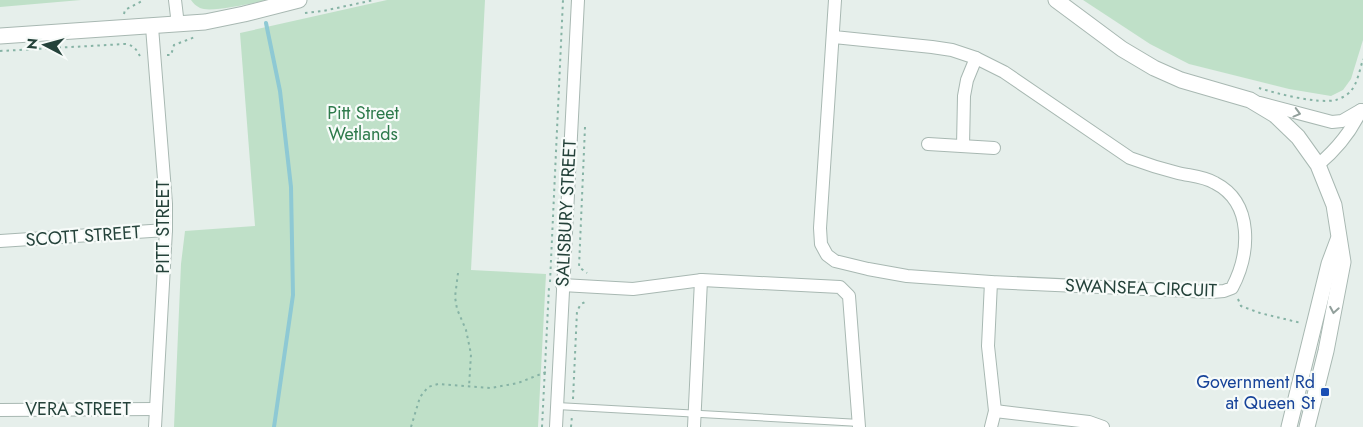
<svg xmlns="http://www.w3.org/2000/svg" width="1363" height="427" viewBox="0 0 1363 427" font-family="Jost,sans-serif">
<rect width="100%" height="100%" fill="#e6efeb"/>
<g fill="#bfe0c8">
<polygon points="0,0 81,0 0,7"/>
<path d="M191,0H267C254,3 210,13 200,8C196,6 193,3 191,0Z"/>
<polygon points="387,0 485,0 471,270 546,274 538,427 174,427 181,264 185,231 255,226 240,33"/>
<polygon points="1083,0 1363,0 1363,40 1351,79 1343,90 1331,96 1289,89 1189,64 1150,44"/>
</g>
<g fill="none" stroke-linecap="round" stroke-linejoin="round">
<polyline stroke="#8ec9d4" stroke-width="4" points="266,23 280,91 291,187 293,295 274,427"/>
<defs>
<polyline id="service" points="557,406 860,423"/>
<g id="minor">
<polyline points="175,0 178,25"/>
<polyline points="152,27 166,204 166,230 155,427"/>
<path d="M834,37L932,47L952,50L976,58L1004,72L1130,158C1146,164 1162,169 1178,173C1190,176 1203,176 1215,183C1254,203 1250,254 1232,288L1224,291L1212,292L991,282L907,276L868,269L835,261L827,255L821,244L820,228L835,0"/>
<polyline points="1260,103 1332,122 1342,121 1361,110"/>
<polyline points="928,144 994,148"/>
<polyline points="963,146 964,96 967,80 976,58"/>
<path d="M1318,165C1337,149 1351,132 1361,110"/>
<polyline points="0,241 166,230"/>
<polyline points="991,282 988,346 995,411 991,427"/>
<polyline points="562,285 633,289 702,280 840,287 849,296 859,427"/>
<polyline points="0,410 156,409"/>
<polyline points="995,411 1089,422 1103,427"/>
<polyline points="556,427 578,0"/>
<polyline points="694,427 701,280"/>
</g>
<g id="tertiary">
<polyline points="1056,0 1122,49 1154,68 1181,80 1250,100 1275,115 1298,137 1318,165 1334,205 1343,262 1326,351 1307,427"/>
<polyline points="0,36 205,22 244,14 299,0"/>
<polyline points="1289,427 1329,264 1338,240"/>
</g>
</defs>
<use href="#service" stroke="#a8b8b2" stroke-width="8"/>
<use href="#minor" stroke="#a8b8b2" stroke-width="14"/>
<use href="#tertiary" stroke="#a8b8b2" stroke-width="17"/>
<g stroke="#86b3a5" stroke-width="2" stroke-dasharray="2.5 4" stroke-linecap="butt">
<polyline points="305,13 323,11 374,0"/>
<polyline points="124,14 125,10 144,0"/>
<path d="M0,51L125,44C135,45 137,51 141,58"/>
<polyline points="167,55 171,55 174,45 195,37"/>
<path d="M1259,88C1278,94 1317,104 1336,100C1340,99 1347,95 1350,92C1357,85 1360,69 1363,59"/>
<polyline points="585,127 579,267 587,273"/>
<polyline points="458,273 455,297 457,309 466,330 471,354 469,387"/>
<polyline points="550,282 563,0"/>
<polyline points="1238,299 1241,306 1260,313 1301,323"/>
<polyline points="573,399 577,311 581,304 587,301"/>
<polyline points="411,427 420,397 428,387 438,384 491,388 518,383 546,372"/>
<polyline points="542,427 549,287"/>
<polyline points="571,427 572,416"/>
</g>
<use href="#service" stroke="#fff" stroke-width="6"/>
<use href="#minor" stroke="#fff" stroke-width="12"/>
<use href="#tertiary" stroke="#fff" stroke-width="15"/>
</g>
<defs><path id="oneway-chevron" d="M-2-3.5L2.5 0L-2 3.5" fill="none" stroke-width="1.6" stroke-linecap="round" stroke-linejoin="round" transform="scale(1.25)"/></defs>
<g stroke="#92a09c">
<use href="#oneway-chevron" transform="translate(1297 113) rotate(15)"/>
<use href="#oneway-chevron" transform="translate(1334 310) rotate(100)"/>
</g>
<rect fill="#1a4fb4" stroke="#f7fbf9" stroke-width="2" x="1320" y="387" width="10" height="10" rx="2.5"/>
<g text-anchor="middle" stroke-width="4.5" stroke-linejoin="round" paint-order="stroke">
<g font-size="18" fill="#2d7a4b" stroke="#f7fbf9">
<text x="363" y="119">Pitt Street<tspan x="363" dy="21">Wetlands</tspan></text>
</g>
<g font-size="18" fill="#24423a" stroke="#f7fbf9">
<text transform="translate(566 213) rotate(-87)" y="6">SALISBURY STREET</text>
<text transform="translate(163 227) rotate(-90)" y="6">PITT STREET</text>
<text transform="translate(83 236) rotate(-4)" y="6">SCOTT STREET</text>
<text transform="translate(1141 288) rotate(2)" y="6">SWANSEA CIRCUIT</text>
<text x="78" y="415">VERA STREET</text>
</g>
<g font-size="18" fill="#164399" stroke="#f7fbf9" text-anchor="end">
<text x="1315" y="388">Government Rd<tspan x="1315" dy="21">at Queen St</tspan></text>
</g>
</g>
<g transform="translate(45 45) rotate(276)" stroke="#f7fbf9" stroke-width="4" paint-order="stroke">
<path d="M0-4L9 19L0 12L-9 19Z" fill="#24423a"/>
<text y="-8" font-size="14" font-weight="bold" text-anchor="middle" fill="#24423a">N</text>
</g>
</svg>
